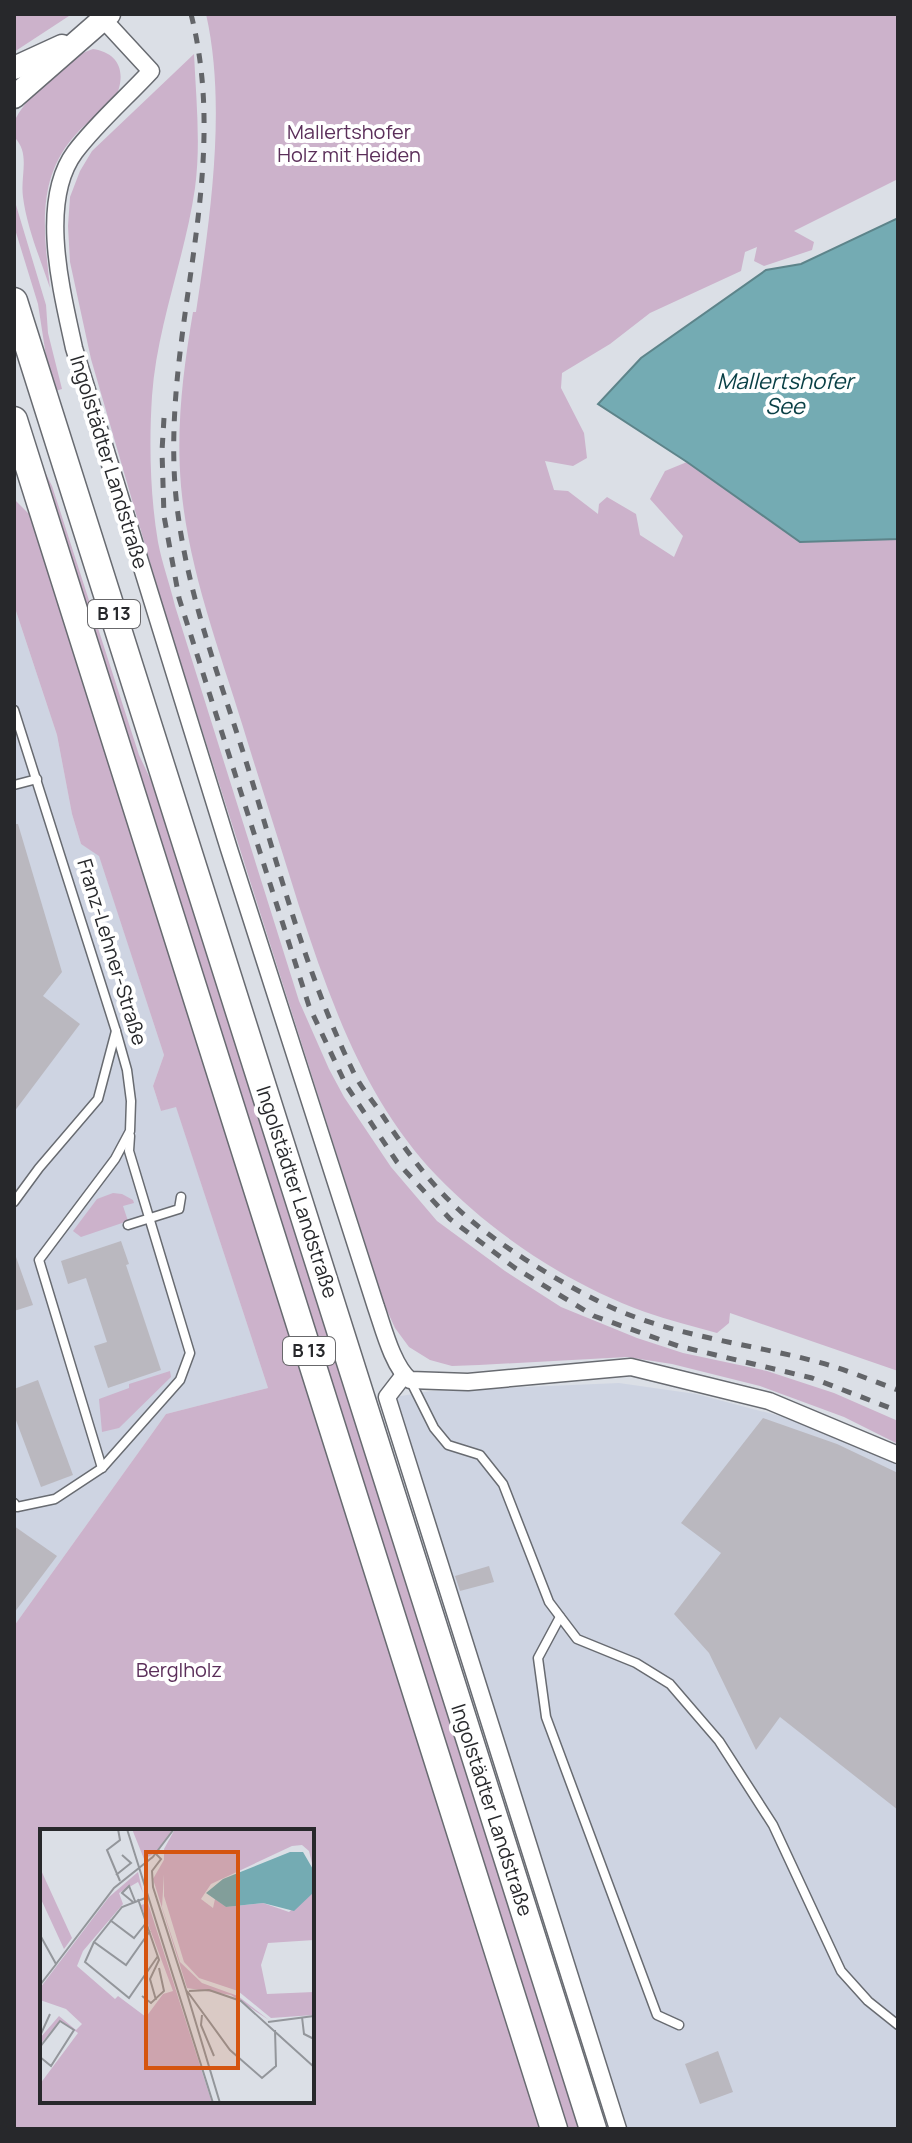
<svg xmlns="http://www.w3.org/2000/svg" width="912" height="2143" viewBox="0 0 912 2143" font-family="Manrope,sans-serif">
<rect width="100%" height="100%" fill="#dbdfe6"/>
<g fill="#ced4e2">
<polygon points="14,605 57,735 72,814 81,844 99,855 164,1055 153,1086 161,1111 176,1106 268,1388 166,1414 14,1626"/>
<polygon points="619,1383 696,1394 810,1424 898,1465 898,2129 623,2129 394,1403 395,1397 431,1391"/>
</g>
<g fill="#ccb2cb" fill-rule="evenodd">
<polygon points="14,14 72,14 14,52"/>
<path d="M206,14H898V179L794,231L814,242L812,250L764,266L754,261L757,247L745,252L741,271L650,313L610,344L562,373L561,388L584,433L587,458L573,466L545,461L554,490L568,491L598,514L599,504L607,497L636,514L640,535L674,557L683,536L650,499L665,471L687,462L800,542L898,539V1371L730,1313L729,1323L717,1333C693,1326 668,1320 645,1312C568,1284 494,1235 437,1176C365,1101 331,1003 299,906C282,851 264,795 247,740C222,656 189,574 181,486C176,427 183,371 193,312H196C210,219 227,106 206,14Z"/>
<path d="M93,49C114,52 125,66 119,88C115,105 90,119 78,132C35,177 44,231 50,288C40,258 27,228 23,197C20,176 31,153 14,137C14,130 13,124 16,118C29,94 68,56 93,49Z"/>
<path d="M194,54C196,98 201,144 195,188C185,258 157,325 152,396C149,443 150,495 158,542C162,563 170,585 175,606L299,1001L329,1069L344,1097L391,1167L437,1221L505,1271L561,1307L637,1338L683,1353L767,1371L834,1393L898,1421V1444L844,1417L760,1386L672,1364L627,1357L479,1365L452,1366L430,1360L409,1347L395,1328L385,1306L164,610L91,359L70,262L68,226L70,197L80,171L92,151Z"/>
<polygon points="14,153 16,205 46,305 48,333 62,389 55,391 46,356 38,304 14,226"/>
<polygon points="43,472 45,472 52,486 139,755 164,808 583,2129 566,2129"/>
<path d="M14,499L29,514L36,531L542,2129H14V1626L166,1414L268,1388L176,1107L161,1111L153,1086L164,1055L99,856L81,844L72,814L57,735L14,605ZM42,1831H312V2101H42Z"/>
<polygon points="113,1193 122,1194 133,1200 134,1203 123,1206 128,1221 81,1237 73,1231 97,1199"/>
<polygon points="170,1371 171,1377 119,1428 102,1432 99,1399 129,1388 129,1384"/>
</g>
<polygon fill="#74abb3" stroke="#5d848a" stroke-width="2" points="898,218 898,539 800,542 687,462 598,404 641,358 766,270 801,264"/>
<g fill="#bab8bf">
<polygon points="14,824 18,824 62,972 43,996 80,1024 14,1112"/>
<polygon points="121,1241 129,1264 126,1265 161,1370 108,1388 94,1346 107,1342 86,1278 68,1284 61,1261"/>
<polygon points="16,1257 33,1305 14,1311 14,1258"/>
<polygon points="38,1380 73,1475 41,1487 14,1415 14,1389"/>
<polygon points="763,1418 837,1444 898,1473 898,1810 780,1717 756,1750 709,1653 674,1614 721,1553 681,1523"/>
<polygon points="14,1526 57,1556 14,1613"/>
<polygon points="489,1566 494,1582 460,1591 455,1576"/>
<polygon points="718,2051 733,2092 700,2104 685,2064"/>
</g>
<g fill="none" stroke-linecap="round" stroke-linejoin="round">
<defs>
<g id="lane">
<polyline points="14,710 116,1031 127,1070 131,1101 130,1131 115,1159 39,1260 102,1468"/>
<polyline points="14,785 37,779"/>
<polyline points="14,1202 39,1168 98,1099 116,1031"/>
<polyline points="128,1225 179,1209 181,1197"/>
<polyline points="410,1380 434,1428 448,1445 480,1455 503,1484 549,1602 577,1639 636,1663 670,1684 719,1741 773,1825 841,1971 868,2001 898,2025"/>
<polyline points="14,1503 17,1507 55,1499 102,1468 180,1380 190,1353 129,1151 130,1136"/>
<polyline points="560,1617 538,1658 546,1717 657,2015 679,2025"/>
</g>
<g id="street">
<path d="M103,19L151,71C126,98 97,123 75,152C38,202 62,292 74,348L229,849L376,1307C383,1327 393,1367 410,1380L468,1382L631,1367L769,1401L898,1455"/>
<polyline points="404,1375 387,1397 618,2129"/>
</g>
<g id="secondary">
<polyline points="14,68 62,46"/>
<polyline points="14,97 109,14"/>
</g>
<g id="primary">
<polyline points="14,301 593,2129"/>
<polyline points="14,420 554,2129"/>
</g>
</defs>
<use href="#lane" stroke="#686b71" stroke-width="11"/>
<use href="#street" stroke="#686b71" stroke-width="19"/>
<use href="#secondary" stroke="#686b71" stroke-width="25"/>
<use href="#primary" stroke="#686b71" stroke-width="29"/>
<use href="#lane" stroke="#fff" stroke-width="8"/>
<use href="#street" stroke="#fff" stroke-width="16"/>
<use href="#secondary" stroke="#fff" stroke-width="22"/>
<use href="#primary" stroke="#fff" stroke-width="26"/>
<g stroke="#636569" stroke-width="5" stroke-dasharray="10 10" stroke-linecap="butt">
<path d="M191,14C230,168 169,313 174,466C177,566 214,661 244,755C277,860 304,970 352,1069C359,1085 371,1099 381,1113C403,1147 428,1181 458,1209C492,1241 554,1279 596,1300C669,1338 755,1343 832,1366C854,1373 876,1382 898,1390"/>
<polyline points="164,418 162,451 164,516 179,598 309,1006 346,1085 397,1162 450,1219 515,1268 594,1316 678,1346 812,1378 898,1411"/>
</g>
</g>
<g text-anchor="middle" stroke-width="8" stroke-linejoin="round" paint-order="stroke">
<g fill="#fff" stroke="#68686b" stroke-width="2">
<rect x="88" y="600" width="52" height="28" rx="6"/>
<rect x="283" y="1337" width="52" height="28" rx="6"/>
</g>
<g font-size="18" font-weight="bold" fill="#27282b">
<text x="114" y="620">B 13</text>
<text x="309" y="1357">B 13</text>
</g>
<g font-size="20" fill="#5b2f5a" stroke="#fff">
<text x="349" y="139">Mallertshofer<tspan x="349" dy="23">Holz mit Heiden</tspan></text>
<text x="179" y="1677">Berglholz</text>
</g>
<g font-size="20" fill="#27282b" stroke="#fff">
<text transform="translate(109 462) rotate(73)" y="7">Ingolstädter Landstraße</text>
<text transform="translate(112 952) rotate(73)" y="7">Franz-Lehner-Straße</text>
<text transform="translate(297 1192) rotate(72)" y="7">Ingolstädter Landstraße</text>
<text transform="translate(492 1810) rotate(72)" y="7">Ingolstädter Landstraße</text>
</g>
<g font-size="22" font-style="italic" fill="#0a4046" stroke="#fff">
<text x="785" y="389">Mallertshofer<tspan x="785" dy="25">See</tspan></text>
</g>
</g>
<g transform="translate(40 1829)">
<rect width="274" height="274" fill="#dbdfe6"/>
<path d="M92,0L93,1L133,0L117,23L104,30ZM135,0H274V42L269,22L262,16L252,17L171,55L161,70L173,79L175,70L186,78L223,74L249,83L274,61V111L228,114L221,136L227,165L274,163V186L231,189L198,162L159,149L144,133L124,67V20ZM125,29L122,78L140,133L162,154L198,167L229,191L191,166L147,159L113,50ZM0,39L32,109L24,120L0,68ZM98,43L103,64L98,53L79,64L83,75L43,122L37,137L75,170L78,167L106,188L123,165L133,162L101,76L108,74L172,274H0V255L38,204L20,191L0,216V209L19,187L36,201L42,195L26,180L0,171V159L69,68Z" fill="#ccb2cb"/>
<path d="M250,23H263L274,42V63L254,82L223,74L186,78L166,64L183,50Z" fill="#74abb3"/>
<path fill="none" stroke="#93969b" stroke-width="2" d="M78,0L80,11L67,21L80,52M87,0L173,274M116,25L121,30L112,42L113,58L146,161M112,29L134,0M76,46L91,34L82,26M108,68L82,78L54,113L86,136L110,102M98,70L119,131L110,150L116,171M93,73L82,64L89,57L95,72M70,91L94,109L106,94M0,106L16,135M54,113L45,133L89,169L118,127M16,135L74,59L114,27M0,156L17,134M146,161L180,274M147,162L190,221L222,249L236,237L235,201M149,162L169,161L201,172L274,238M102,167L111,174L124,162L119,139M162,186L161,196L174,227M262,188L264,205L274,210M228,193L274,187M0,207L10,185M0,218L20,192L34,201L11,237L0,228"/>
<path fill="#d5540f" fill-opacity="0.15" stroke="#d5540f" stroke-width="4" d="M106,23H198V239H106Z"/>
<rect width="274" height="274" fill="none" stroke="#27282b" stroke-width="4"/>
</g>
<rect width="912" height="2143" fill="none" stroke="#27282b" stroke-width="32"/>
</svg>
